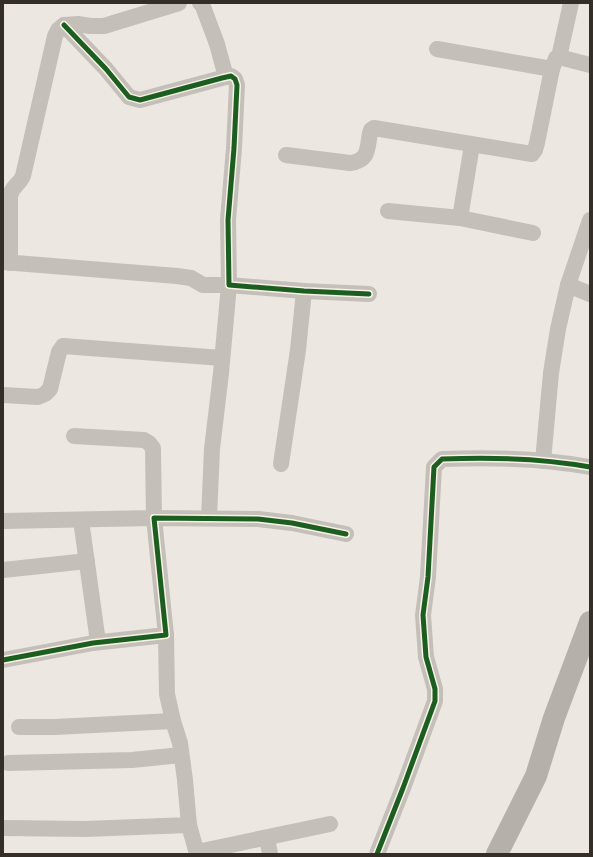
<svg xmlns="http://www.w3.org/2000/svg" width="593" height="857" viewBox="0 0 593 857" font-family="Roboto,sans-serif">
<rect width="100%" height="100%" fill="#ece7e1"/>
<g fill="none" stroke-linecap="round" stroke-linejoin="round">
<g stroke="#c5bfb9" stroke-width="16">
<polyline points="200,3 202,4 217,44 226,77"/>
<polyline points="64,25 106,69 129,97 140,100 222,78 231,76 235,79 237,85 234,148 228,220 229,285 304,291 369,294"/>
<polyline points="437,49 552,69"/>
<polyline points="559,57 571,3"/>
<path d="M286,155L350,163C369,161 367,149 370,133L371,130L374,128L532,154L535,150L537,143L552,69L556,58L559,57L590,65"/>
<polyline points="388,211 460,218 533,233"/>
<polyline points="460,218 472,145"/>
<polyline points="3,262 177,276 191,278 203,285 229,285 221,373 212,449 209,518"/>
<path d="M10,263V196C12,186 19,185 23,176L55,36L58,30L64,25L78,24L90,26H104L179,3"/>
<polyline points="568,285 590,220"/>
<polyline points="3,395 38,397 45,394 50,389 59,352 63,346 222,358"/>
<polyline points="543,461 551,373 558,329 568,285 590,294"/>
<polyline points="281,464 298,350 304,291"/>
<polyline points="81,520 98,642"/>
<polyline points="3,521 154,518 153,448 149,443 144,440 74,436"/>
<polyline points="3,570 87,561"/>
<polyline points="3,660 93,643 166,635 154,518 258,519 292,523 346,534"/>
<polyline points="19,727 55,727 173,721"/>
<polyline points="8,763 132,760 181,755"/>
<polyline points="189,825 197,854"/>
<polyline points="3,828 85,829 189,825 185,780 180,743 173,721 167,694 166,635"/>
<polyline points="267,838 270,854"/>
<polyline points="197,854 197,852 330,824"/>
<path d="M377,854L403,788L435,701V689L426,657L423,615L428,577L434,467L442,459C491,457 541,458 590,467"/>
</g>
<polyline stroke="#b6b0aa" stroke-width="22" points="497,854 536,776 554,718 590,622"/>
<defs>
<g id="cycleway">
<polyline points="64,25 106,69 129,97 140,100 222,78 231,76 235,79 237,85 234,148 228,220 229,285 304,291 369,294"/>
<polyline points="3,660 93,643 166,635 154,518 258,519 292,523 346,534"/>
<path d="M377,854L403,788L435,701V689L426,657L423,615L428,577L434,467L442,459C491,457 541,458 590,467"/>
</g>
</defs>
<use href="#cycleway" stroke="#f8f2e8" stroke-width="8"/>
<use href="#cycleway" stroke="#1b5e20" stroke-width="5"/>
</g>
<rect width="593" height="857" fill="none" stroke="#352d28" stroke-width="8"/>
</svg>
